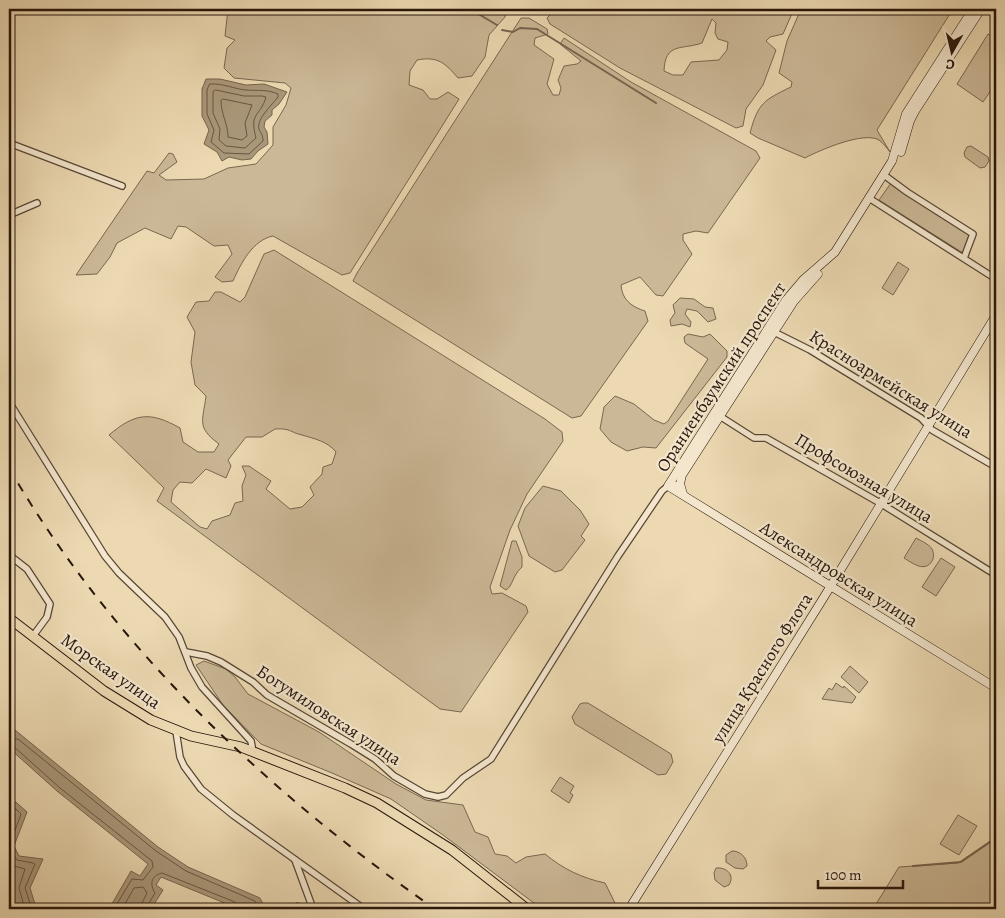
<svg xmlns="http://www.w3.org/2000/svg" width="1005" height="918" viewBox="0 0 1005 918" font-family="Alegreya,serif">
<rect width="100%" height="100%" fill="#ecd9b2"/>
<filter id="stains"><feTurbulence type="fractalNoise" baseFrequency=".004" numOctaves="4"/><feColorMatrix values="0 0 0 0 .2 0 0 0 0 .09 0 0 0 0 .02 0 0 0 .5 -.17"/></filter>
<radialGradient id="worn" r=".72"><stop offset=".6" stop-color="#630" stop-opacity="0"/><stop offset="1" stop-color="#630" stop-opacity=".3"/></radialGradient>
<g fill="#cbb896" stroke="#796750" fill-rule="evenodd">
<path d="M228,9H506L505,17L489,35L485,57L472,76L458,78C445,63 438,56 417,60L410,71L409,85L423,90L430,99H437L448,92L459,99L350,273L342,275L273,236C253,240 241,263 233,281L222,282L215,277L232,254L228,245L214,246L186,227L178,226L171,239L145,228L117,243L110,257L97,274L76,275L147,171L154,173L169,153L173,154L177,162L159,175L166,180L204,179L228,168L256,164L273,145V127L286,105L291,88L285,83L234,78L224,68L227,48L235,40L225,36Z"/>
<path d="M556,9H794L783,34L770,37L766,41L776,50L763,85L746,109L743,126L736,128L620,68L550,24L547,18ZM712,19L716,23L715,33L718,39L728,42L727,50L719,60L691,62L683,75H673L664,71C665,42 682,50 702,43Z"/>
<path d="M801,9H953L877,130L890,152C887,148 883,143 879,140C864,131 820,150 805,158L758,138L750,133C758,103 764,100 791,87L792,82L779,73L787,41Z"/>
<path d="M521,18H529L547,29L548,34L535,38L534,45L554,59L547,84L553,95H559L561,88L558,80L564,66L577,64L581,61L560,44L564,38L631,82L756,151L760,158L708,233L696,231L683,234V240L692,254L663,296L656,295L640,277L621,285C622,300 632,307 645,311L648,321L581,416L572,418L353,281L357,273Z"/>
<polygon points="988,34 996,39 996,83 983,102 957,84"/>
<polygon points="971,146 988,157 989,161 985,167 980,168 965,157 964,153 967,147"/>
<polygon points="891,183 969,235 963,253 879,200"/>
<path d="M274,250L545,419L562,432L563,441L527,494L510,530L490,587L492,594L502,593L526,606L528,612L461,712L440,709L157,501L164,488L109,435C135,413 150,411 180,428L183,442L198,452H214L219,444C196,427 203,421 206,396L195,385L191,362L195,332L187,317L196,302L209,301L215,292H221L240,302L245,297L264,254ZM275,429C291,428 289,432 302,435C315,439 327,441 336,452L332,464L323,467L322,474L310,487L314,495L302,507L290,509L266,489L271,481L249,466H242L246,475L242,486L243,501L235,503L230,515L212,521L207,529L200,527L171,502L173,490L180,482L192,483L206,469L226,478L231,466L228,460L246,437H262Z"/>
<polygon points="898,262 909,269 893,295 882,288"/>
<polygon points="680,298 694,299 705,307 713,308 716,319 708,322 697,311 687,309 685,314 691,322 690,327 682,324 671,326 670,320 675,313 673,305"/>
<polygon points="688,334 703,337 710,334 727,351 727,357 656,448 643,447 627,451 611,442 600,429 604,407 615,396 634,404 654,420 664,424 668,421 708,359 685,343 684,337"/>
<polygon points="543,486 561,491 580,510 589,524 581,536 585,540 562,570 555,572 529,556 518,526 525,508"/>
<path d="M916,538C921,541 929,544 932,549C934,553 934,558 932,561C925,573 912,563 904,558Z"/>
<path d="M512,541H516L522,557V567C512,576 513,586 506,590L500,586Z"/>
<polygon points="941,558 955,567 936,596 922,587"/>
<path d="M204,661L226,669L235,677L248,694L319,732L396,784L426,800L463,805L475,832L488,837L495,854L507,856L516,863L526,857L545,854C563,869 582,878 605,883L618,909H542L443,835L391,799L332,773L261,744L223,705L196,665Z"/>
<polygon points="850,666 868,682 859,693 841,677"/>
<polygon points="836,683 843,688 844,686 856,697 852,703 822,699 829,688 832,690"/>
<polygon points="583,703 588,703 671,754 673,762 666,774 658,775 575,724 572,717 580,704"/>
<polygon points="560,777 574,786 570,793 573,795 569,803 551,791"/>
<polygon points="958,815 977,826 959,855 940,844"/>
<polygon points="996,837 996,909 873,909 899,867 958,863"/>
<path d="M732,851C740,851 747,857 747,866L743,869L735,868L726,862V855Z"/>
<path d="M716,868C727,867 735,875 729,885L724,887L715,880L714,873Z"/>
</g>
<g fill="#a99779" stroke="#75634d">
<polygon points="206,79 220,79 246,85 264,84 287,92 279,104 272,110 272,115 265,121 264,127 267,132 268,144 258,151 251,159 242,160 229,157 222,161 217,152 204,144 209,130 202,116 202,89"/>
<polygon points="15,730 158,847 188,867 260,898 263,904 259,909 239,909 161,877 156,885 163,890 151,909 109,909 131,871 140,876 148,864 57,791 9,748 9,739"/>
<polygon points="9,796 27,812 14,846 19,856 43,859 30,888 35,904 46,909 9,909"/>
</g>
<g fill="none" stroke-linecap="round" stroke-linejoin="round">
<g stroke="#685642" stroke-width="1">
<path d="M210,84C223,83 234,89 246,90C258,91 267,89 278,94V97C273,104 256,119 259,129C261,134 263,135 263,141L249,154L224,153L211,142L214,130L207,114V90Z"/>
<path d="M216,90L244,96H262L266,97C260,118 249,111 256,138L245,148L226,146L219,140L220,129L213,113V92Z"/>
<path d="M223,99L252,105L245,123L247,136L242,140L228,137C228,124 221,114 221,101Z"/>
<polyline points="9,802 21,814 10,844 10,849 17,860 33,863 35,864 25,888 31,906 34,909"/>
<polyline points="9,860 14,866 25,869 19,888 25,909"/>
<polyline points="114,909 132,879 143,880 153,867 152,861 60,788 12,745 12,742 15,739 18,739 156,851 186,871 255,901 256,903 255,909"/>
<polyline points="122,909 134,888 143,887 147,893 142,903 141,909"/>
<path d="M147,909L148,905L155,893C150,885 150,876 162,873L235,902L238,905L239,909"/>
</g>
<g stroke="#75634d" stroke-width="2">
<polyline points="470,9 497,25"/>
<polyline points="502,30 513,32 520,28 537,29 656,103"/>
<polyline points="913,866 961,862 996,838"/>
<polyline points="291,909 297,903 310,909"/>
</g>
<defs>
<g id="street">
<polyline points="9,143 122,186"/>
<polyline points="884,175 907,192 973,234 964,258"/>
<polyline points="872,200 996,279"/>
<polyline points="9,215 37,203"/>
<polyline points="772,331 810,350 921,418 932,430 996,467"/>
<polyline points="9,402 105,556 119,573 165,617 179,637 191,668 202,687 251,741 253,752"/>
<polyline points="718,415 754,438 766,438 880,503 996,575"/>
<polyline points="9,555 27,569 50,604 47,617 33,636"/>
<polyline points="186,652 207,656 221,662 253,682 267,695 351,744 375,759 394,776 425,794 438,797 446,795 463,778 491,759 618,556 662,491 668,486 680,484"/>
<polyline points="176,731 180,757 184,766 201,789 233,815 364,909"/>
<polyline points="295,860 313,909"/>
</g>
<g id="secondary">
<polyline points="973,9 906,114 892,161 835,252 803,280 786,300 668,486 996,688"/>
<polyline points="901,152 910,121 915,111 981,9"/>
<polyline points="683,494 680,484 682,475 794,301 818,274"/>
<polyline points="629,909 824,597 996,315"/>
</g>
<polyline id="primary" points="9,618 104,691 151,720 191,736 241,747 345,788 377,803 452,850 527,909"/>
</defs>
<use href="#street" stroke="#584735" stroke-width="8"/>
<use href="#secondary" stroke="#27160b" stroke-width="9"/>
<use href="#primary" stroke="#27160b" stroke-width="11"/>
<use href="#street" stroke="#f3e6cd" stroke-width="5.5"/>
<use href="#secondary" stroke="#f3e6cd" stroke-width="8"/>
<use href="#primary" stroke="#ecd9b2" stroke-width="9"/>
<path stroke="#27160b" stroke-width="2" stroke-dasharray="9 9" stroke-linecap="butt" d="M9,468C113,647 266,791 435,909"/>
</g>
<g text-anchor="middle" stroke-width="4.5" stroke-linejoin="round" paint-order="stroke">
<g font-size="18" fill="#27160b" stroke="#f3e6cd">
<text transform="translate(721 377) rotate(-57)" y="6">Ораниенбаумский проспект</text>
<text transform="translate(891 384) rotate(32)" y="6">Красноармейская улица</text>
<text transform="translate(864 478) rotate(31)" y="6">Профсоюзная улица</text>
<text transform="translate(839 574) rotate(32)" y="6">Александровская улица</text>
<text transform="translate(762 668) rotate(-58)" y="6">улица Красного Флота</text>
<text transform="translate(111 671) rotate(35)" y="6">Морская улица</text>
<text transform="translate(329 715) rotate(33)" y="6">Богумиловская улица</text>
</g>
</g>
<rect width="1005" height="918" fill="none" stroke="#ecd9b2" stroke-width="30"/>
<rect x="10" y="10" width="985" height="898" fill="none" stroke="#27160b" stroke-width="2.5"/>
<rect x="15" y="15" width="975" height="888" fill="none" stroke="#27160b"/>
<g transform="translate(952 52) rotate(188)" stroke="#f3e6cd" stroke-width="4" paint-order="stroke">
<path d="M0-4L9 19L0 12L-9 19Z" fill="#27160b"/>
<text y="-8" font-size="14" font-weight="bold" text-anchor="middle" fill="#27160b">С</text>
</g>
<path d="M818 880v8h85v-8" fill="none" stroke="#27160b" stroke-width="2.5"/>
<text x="825" y="880" font-size="15" fill="#27160b" stroke="#f3e6cd" stroke-width="4" paint-order="stroke">100 m</text>
<rect width="100%" height="100%" filter="url(#stains)"/>
<rect width="100%" height="100%" fill="url(#worn)"/>
</svg>
